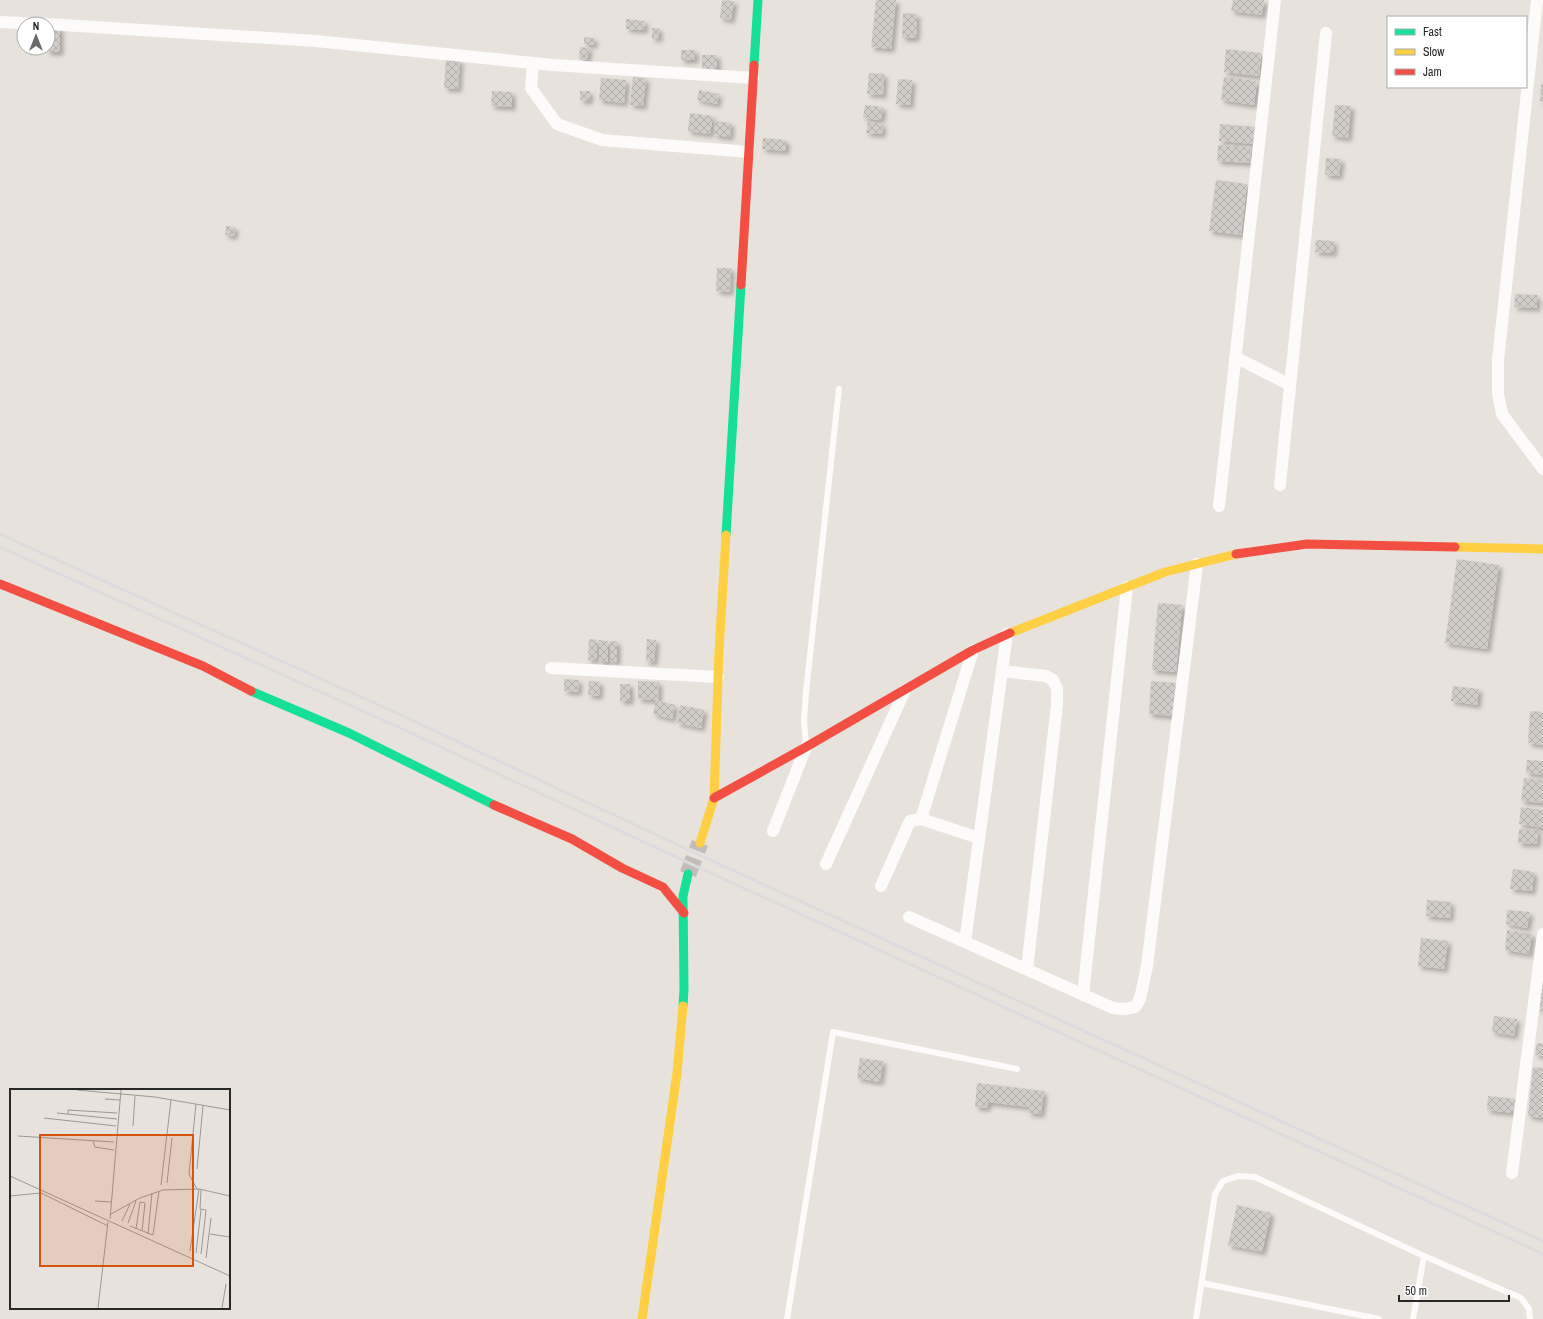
<svg xmlns="http://www.w3.org/2000/svg" width="1543" height="1319" viewBox="0 0 1543 1319" font-family="'Archivo Narrow',sans-serif">
<defs>
<pattern id="building-cross-hatch" width="8" height="8" patternUnits="userSpaceOnUse"><rect width="8" height="8" fill="#d0ccc8"/><path d="M0 0l8 8M0 8l8-8" fill="none" stroke="#b3afac"/></pattern>
<filter id="shadow"><feDropShadow dx="3.5" dy="3.5" stdDeviation="2" flood-color="#0004"/></filter>
</defs>
<rect width="100%" height="100%" fill="#e8e2dc"/>
<g fill="url(#building-cross-hatch)" filter="url(#shadow)">
<polygon points="722,0 734,1 731,20 720,18"/>
<polygon points="876,0 896,0 891,49 871,47"/>
<polygon points="1233,0 1264,0 1262,15 1231,11"/>
<polygon points="903,13 917,14 916,38 902,38"/>
<polygon points="626,19 645,21 644,30 626,29"/>
<polygon points="48,26 60,27 60,52 47,52"/>
<polygon points="652,28 659,28 659,38 652,39"/>
<polygon points="584,37 594,38 594,45 584,44"/>
<polygon points="580,47 589,48 587,60 579,59"/>
<polygon points="1226,49 1261,53 1259,76 1224,72"/>
<rect x="681" y="50" width="14" height="10"/>
<rect x="702" y="55" width="15" height="15"/>
<polygon points="446,59 460,60 458,89 444,88"/>
<polygon points="869,73 884,74 883,95 867,94"/>
<polygon points="633,77 646,78 643,106 630,105"/>
<polygon points="1224,77 1257,81 1254,105 1221,100"/>
<polygon points="601,78 626,80 624,103 599,100"/>
<polygon points="898,79 912,80 910,105 896,104"/>
<polygon points="1541,84 1543,84 1543,101 1540,101"/>
<polygon points="699,90 719,94 717,104 697,100"/>
<polygon points="492,91 512,92 512,107 491,106"/>
<polygon points="580,91 590,91 589,101 580,100"/>
<polygon points="865,105 883,107 881,120 863,118"/>
<polygon points="1335,105 1351,106 1348,138 1332,136"/>
<polygon points="690,113 713,116 710,134 688,131"/>
<polygon points="715,121 731,123 730,137 714,135"/>
<polygon points="868,122 883,124 882,134 866,133"/>
<polygon points="1220,124 1257,127 1255,144 1219,141"/>
<polygon points="763,138 786,140 786,151 762,149"/>
<polygon points="1218,145 1251,147 1250,163 1217,161"/>
<polygon points="1326,158 1341,159 1339,176 1325,175"/>
<polygon points="1216,180 1247,184 1241,235 1209,231"/>
<polygon points="226,226 235,227 234,236 225,235"/>
<polygon points="1316,240 1334,241 1333,253 1315,252"/>
<polygon points="717,268 731,268 730,292 716,291"/>
<polygon points="1515,294 1537,295 1537,308 1514,307"/>
<polygon points="1457,559 1499,565 1487,649 1445,643"/>
<polygon points="1158,603 1182,605 1176,672 1152,670"/>
<polygon points="589,639 597,640 596,660 588,660"/>
<polygon points="647,639 656,640 654,662 646,661"/>
<polygon points="599,640 608,641 608,662 599,662"/>
<polygon points="610,641 617,641 617,662 610,661"/>
<polygon points="564,679 579,680 578,692 564,691"/>
<polygon points="589,681 600,682 599,696 588,695"/>
<polygon points="638,681 659,682 658,700 638,699"/>
<polygon points="1151,681 1176,683 1173,716 1149,714"/>
<rect x="620" y="684" width="10" height="17"/>
<polygon points="1453,686 1479,689 1477,705 1451,701"/>
<polygon points="656,700 675,705 672,719 653,714"/>
<polygon points="680,705 704,710 701,728 677,723"/>
<polygon points="1530,711 1543,712 1543,745 1528,743"/>
<polygon points="1527,760 1543,761 1543,775 1526,773"/>
<polygon points="1524,778 1543,780 1543,803 1521,801"/>
<polygon points="1521,807 1543,810 1543,828 1519,824"/>
<polygon points="1519,829 1538,830 1537,844 1518,843"/>
<polygon points="1513,869 1534,872 1532,891 1510,889"/>
<polygon points="1427,900 1451,902 1450,918 1426,916"/>
<polygon points="1507,910 1530,912 1527,928 1506,924"/>
<polygon points="1507,930 1532,934 1529,954 1505,950"/>
<polygon points="1421,938 1448,941 1444,969 1418,966"/>
<polygon points="1541,983 1543,983 1543,1012 1540,1012"/>
<polygon points="1494,1016 1517,1019 1514,1036 1492,1032"/>
<polygon points="1537,1043 1543,1044 1543,1056 1535,1055"/>
<polygon points="860,1058 883,1061 880,1082 857,1078"/>
<polygon points="1533,1067 1543,1068 1543,1118 1528,1116"/>
<polygon points="977,1083 1044,1091 1041,1114 1028,1113 1029,1107 988,1102 987,1108 975,1107"/>
<polygon points="1488,1096 1516,1099 1514,1113 1487,1110"/>
<polygon points="1237,1205 1271,1213 1262,1252 1228,1245"/>
</g>
<g fill="none" stroke-linecap="round" stroke-linejoin="round">
<polyline stroke="#c2bdb8" stroke-width="17" stroke-dasharray="17 8" stroke-linecap="butt" points="688,874 700,843"/>
<g stroke="#fcfbfa" stroke-width="6">
<polyline points="806,746 804,720 806,692 839,389"/>
<polyline points="1202,1283 1379,1319"/>
<polyline points="787,1319 833,1032 1017,1069"/>
<polyline points="1196,1319 1215,1194 1223,1181 1238,1176 1255,1177 1424,1256 1521,1298 1529,1309 1530,1319"/>
<polyline points="1413,1319 1424,1256"/>
</g>
<g stroke="#fcfbfa" stroke-width="12">
<polyline points="1537,0 1498,360 1498,393 1502,414 1543,469"/>
<polyline points="0,22 40,24"/>
<polyline points="48,24 316,41 553,65 753,78"/>
<polyline points="533,63 531,88 557,124 602,140 748,152"/>
<polyline points="1235,357 1290,385"/>
<polyline points="1280,485 1326,33"/>
<polyline points="1219,506 1275,0"/>
<polyline points="551,668 718,677"/>
<polyline points="1002,671 1046,676 1053,680 1057,689 1057,705 1027,969"/>
<polyline points="921,819 973,650"/>
<polyline points="773,831 806,747"/>
<polyline points="826,864 905,690"/>
<polyline points="881,886 910,821 921,819 979,838"/>
<polyline points="909,917 1113,1008 1124,1009 1135,1007 1140,999 1147,966 1197,564"/>
<polyline points="965,942 1007,634"/>
<polyline points="1083,995 1127,587"/>
<polyline points="1512,1173 1543,934"/>
</g>
<g stroke="#16e098" stroke-width="9">
<polyline points="754,65 758,0"/>
<polyline points="726,535 741,285"/>
<polyline points="251,691 349,733 494,805"/>
<polyline points="683,1006 684,989 683,896 688,874"/>
</g>
<g stroke="#ffcf43" stroke-width="9">
<polyline points="1455,547 1543,549"/>
<polyline points="1010,633 1165,572 1236,554"/>
<polyline points="700,843 714,798 719,651 726,535"/>
<polyline points="642,1319 677,1073 683,1006"/>
</g>
<g stroke="#f24e42" stroke-width="9">
<polyline points="741,285 754,65"/>
<polyline points="1236,554 1307,544 1455,547"/>
<polyline points="0,584 203,666 251,691"/>
<polyline points="714,798 806,747 973,650 1010,633"/>
<polyline points="494,805 572,839 622,868 663,887 684,913"/>
</g>
<g stroke="#dcdcde" stroke-width="3">
<polyline points="0,534 401,715 695,853 1543,1241"/>
<polyline points="0,547 396,726 689,863 1543,1254"/>
</g>
</g>
<g transform="translate(10 1089)">
<rect width="220" height="220" fill="#e8e2dc"/>
<path fill="none" stroke="#9b9894" stroke-width="1" d="M67,1L145,8L220,21M95,10L110,11M186,15L179,85L187,100M47,24L107,30M58,25V21L107,24M34,29L106,37M123,37L125,7M8,47L104,53M83,52L85,58L104,61M187,80L193,17M0,87L220,187M157,94L162,49M151,96L161,11M191,101L190,120L196,121L191,165M0,107L31,104L98,137M85,112L101,113M130,113L135,114L132,142M101,125L130,109L153,101L189,100L220,107M100,130L111,1M112,132L120,115M118,134L126,112M120,137L143,146L149,102M126,140L130,113M138,145L142,104M200,145L220,148M180,162L189,100M186,164L191,121M196,169L201,129M88,219L98,133M212,219L216,195"/>
<path fill="#d5540f" fill-opacity="0.15" stroke="#d5540f" stroke-width="2" d="M30,46H183V177H30Z"/>
<rect width="220" height="220" fill="none" stroke="#282828" stroke-width="2"/>
</g>
<rect x="1387" y="16" width="140" height="72" fill="#ffffff" stroke="#a9a9a9"/>
<rect x="1395" y="29" width="20" height="6" fill="#16e098" stroke="#a9a9a9"/>
<text x="1423" y="36" font-size="12" fill="#282828">Fast</text>
<rect x="1395" y="49" width="20" height="6" fill="#ffcf43" stroke="#a9a9a9"/>
<text x="1423" y="56" font-size="12" fill="#282828">Slow</text>
<rect x="1395" y="69" width="20" height="6" fill="#f24e42" stroke="#a9a9a9"/>
<text x="1423" y="76" font-size="12" fill="#282828">Jam</text>
<g transform="translate(36 36)"><circle r="19" fill="#ffffff" stroke="#a9a9a9"/>
<path d="M0-3L7 15L0 10L-7 15Z" fill="#6b6967"/>
<text y="-6" font-size="11" font-weight="bold" text-anchor="middle" fill="#282828">N</text>
</g>
<path d="M1399 1295v6h110v-6" fill="none" stroke="#282828" stroke-width="2"/>
<text x="1405" y="1295" font-size="12" fill="#282828" stroke="#ffffff" stroke-width="3" paint-order="stroke">50 m</text>
</svg>
